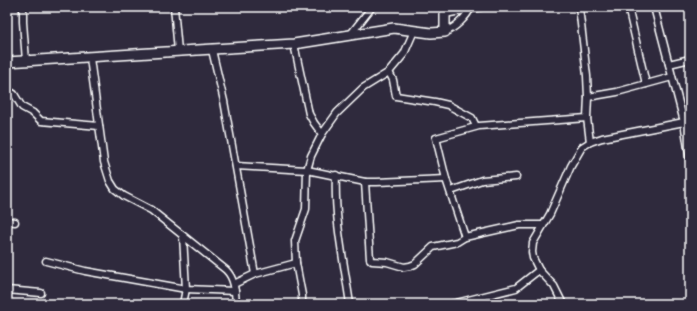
<svg xmlns="http://www.w3.org/2000/svg" width="697" height="311" viewBox="0 0 697 311" font-family="'Comic Neue',sans-serif">
<rect width="100%" height="100%" fill="#2f2a3d"/>
<filter id="ink" filterUnits="userSpaceOnUse"><feTurbulence type="fractalNoise" baseFrequency=".025" numOctaves="2"/><feDisplacementMap in="SourceGraphic" scale="8" xChannelSelector="R" yChannelSelector="G"/><feConvolveMatrix kernelMatrix="1 2 1 2 8 2 1 2 1" color-interpolation-filters="sRGB"/></filter>
<g filter="url(#ink)">
<g fill="none" stroke-linecap="round" stroke-linejoin="round">
<defs>
<g id="street">
<polyline points="23,7 23,22 26,61"/>
<polyline points="174,7 178,51"/>
<polyline points="579,7 587,76 588,97 587,118 590,142"/>
<polyline points="628,7 646,84"/>
<polyline points="654,7 684,122 690,161"/>
<polyline points="445,14 481,7"/>
<path d="M445,32C455,28 467,17 471,7"/>
<polyline points="350,35 372,7"/>
<polyline points="294,44 309,114 314,123 322,134"/>
<polyline points="212,50 224,101 255,274"/>
<path d="M90,58L104,162L110,181L115,189L124,196L151,210L226,270C235,279 235,291 236,304"/>
<polyline points="669,64 690,59"/>
<polyline points="389,72 393,80 396,96 435,102 448,105 472,118 476,126"/>
<polyline points="7,90 14,94 22,107 33,113 41,121 99,126"/>
<polyline points="588,97 617,92 672,77"/>
<polyline points="236,166 307,170 365,182 377,182 446,179"/>
<path d="M336,175C334,218 344,262 350,304"/>
<polyline points="365,182 370,259 372,261 387,262 404,267 410,266 415,264 433,247 457,242 465,237 519,225 543,225"/>
<polyline points="451,191 482,180 516,177"/>
<polyline points="7,221 15,222"/>
<polyline points="183,236 186,289 183,304"/>
<polyline points="465,237 446,179 436,138 479,126 587,118"/>
<polyline points="46,261 85,271 186,289 235,291"/>
<polyline points="234,284 255,274 296,263"/>
<polyline points="7,290 41,293"/>
<polyline points="302,304 302,295 296,263 295,241 306,209 307,170 311,156 322,134 337,113 363,88 389,72 404,54 414,31"/>
<polyline points="452,304 516,288 539,270"/>
<polyline points="563,304 554,286 539,270 533,258 532,252 533,243 550,214 571,166 582,147 590,142 602,138 684,122"/>
</g>
<polyline id="secondary" points="7,62 294,44 394,28 431,33 445,32 445,7"/>
</defs>
<use href="#street" stroke="#fff" stroke-width="9"/>
<use href="#secondary" stroke="#fff" stroke-width="12"/>
<use href="#street" stroke="#2f2a3d" stroke-width="6"/>
<use href="#secondary" stroke="#2f2a3d" stroke-width="9"/>
</g>
</g>
<rect width="697" height="311" fill="none" stroke="#2f2a3d" stroke-width="24"/>
<rect x="12" y="12" width="673" height="287" fill="none" stroke="#fff" stroke-width="1.5" filter="url(#ink)"/>
</svg>
